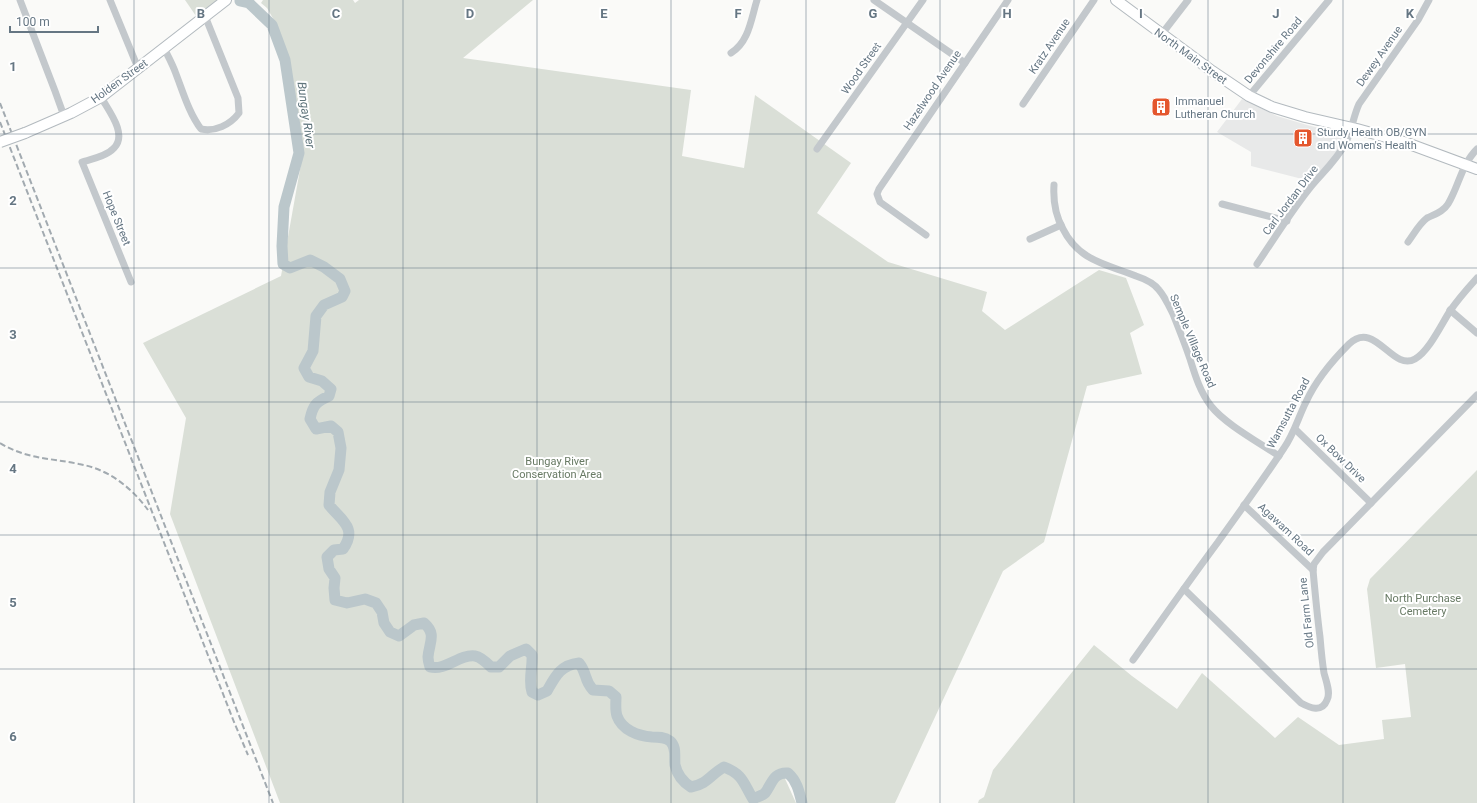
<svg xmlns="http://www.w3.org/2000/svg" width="1477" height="803" viewBox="0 0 1477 803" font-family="Roboto,sans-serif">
<rect width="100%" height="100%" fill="#fafaf8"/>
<polygon fill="#e8e9e9" points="1242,99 1277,116 1307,125 1336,132 1340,137 1342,137 1342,142 1330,161 1310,181 1251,166 1251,152 1217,132"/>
<g fill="#dadfd7">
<polygon points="185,0 217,0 196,16"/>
<path d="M263,0H353L355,3L359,0H533L463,58L691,90L682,156L744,168L755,95L851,163L817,213L888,262L987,292L982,311L1005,330L1099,270L1126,278L1144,325L1130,333L1142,374L1087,386L1044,542L1003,571L895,803H802C799,791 797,781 788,773L782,772L796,803H280L170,514L186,418L143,343L281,276L301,164L285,60L278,27L267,8L261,3Z"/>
<polygon points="1477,470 1477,803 978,803 979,800 984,797 993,770 1094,645 1132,676 1177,709 1202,673 1275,738 1298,717 1339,745 1384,739 1382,720 1411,717 1405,664 1376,668 1367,589 1370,579"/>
</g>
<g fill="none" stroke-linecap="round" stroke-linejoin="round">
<path stroke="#bbc7cb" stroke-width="11" d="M240,1L249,3L272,25L285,60L299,153L284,207L282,246L283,264L290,268L310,260L324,267L340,279L345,291L342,297L324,305L316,316L313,351L304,368L309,377L322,381L331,389L329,396C316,402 313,405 310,419L316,429L331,426L338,432L341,448L339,470L330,492L329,505C341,520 358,528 343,549L334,550L327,557L329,569L335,578L334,588L335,600L347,603L365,599L376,603L382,612L384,623L390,632L399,636L414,625L424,623C437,634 429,643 428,657C428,660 429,664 430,667C446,671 459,654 475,656C481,657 487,663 491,667H499L510,656L526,649L532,655C533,667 528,680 532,692L538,695L547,691C555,677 560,665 579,663C588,674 583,679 593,690L609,691L616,697C616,702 615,710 617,716C622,730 638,736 652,737C658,737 665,737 670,741C677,747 674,757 675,765C677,774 683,782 691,787C708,784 711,774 724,767C744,775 743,783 753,799C757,797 762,796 765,793C772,784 773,772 788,773C797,781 799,791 802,803"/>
<defs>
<g id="secondary">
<polyline points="1116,0 1212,71 1249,96 1272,107 1305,117 1357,129 1404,142 1477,169"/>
<polyline points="25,133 71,113 101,97 226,0"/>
</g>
</defs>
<use href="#secondary" stroke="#b3babf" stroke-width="12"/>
<g stroke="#c3c8cc" stroke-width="7">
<polyline points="20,0 55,91 64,116"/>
<polyline points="110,0 138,68"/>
<polyline points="874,0 965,63"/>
<polyline points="1161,35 1188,0"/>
<path d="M164,48C168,56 173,65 176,74C183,92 189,113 201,129C215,132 230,125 239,113L238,98L205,16"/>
<path d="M731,53C749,42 751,19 757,0"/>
<polyline points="1249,96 1329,0"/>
<path d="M101,97C108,110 128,134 114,148C107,156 92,159 82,162L131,282"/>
<polyline points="1023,104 1094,0"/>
<polyline points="817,149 923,0"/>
<path d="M1054,185C1053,201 1055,215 1063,229C1079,261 1106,264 1136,276C1145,279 1154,283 1159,290C1165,297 1169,306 1173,314C1179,329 1185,344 1190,359C1195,375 1200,392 1211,406C1225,424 1260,443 1279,456"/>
<polyline points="1222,204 1287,221"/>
<polyline points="926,235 880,202 877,194 879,189 1008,0"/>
<polyline points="1030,239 1061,225"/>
<path d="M1408,242C1414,234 1419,224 1427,218C1435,214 1443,212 1448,204C1459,186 1461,165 1477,149"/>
<path d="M1257,264C1274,239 1290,213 1309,189C1321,174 1336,161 1345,144C1352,131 1353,117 1359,104L1418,20L1429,0"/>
<polyline points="1450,310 1477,333"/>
<polyline points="1295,429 1371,503"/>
<polyline points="1244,505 1313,570"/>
<path d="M1184,589L1301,703C1310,708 1322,713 1327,700C1331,693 1326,681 1324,673C1322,661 1321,649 1320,637C1317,614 1315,592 1313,570L1314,564L1323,552L1477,395"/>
<path d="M1133,660C1161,621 1189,581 1218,542C1240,511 1263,480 1284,448C1294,434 1298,418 1306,402C1316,380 1332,361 1349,344C1375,319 1392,372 1415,359C1429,351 1441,325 1450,311C1458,299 1467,289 1477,278"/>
</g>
<use href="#secondary" stroke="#fff" stroke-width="10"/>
<g stroke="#a2aab0" stroke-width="2" stroke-dasharray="6 3" stroke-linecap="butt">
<polyline points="0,103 273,803"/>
<polyline points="0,122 234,722 248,755"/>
<path d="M0,443C26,459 50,458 79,464C108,469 131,487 148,510"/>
</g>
<defs>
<polyline id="secondary-bridge" points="0,142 25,133"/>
</defs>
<use href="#secondary-bridge" stroke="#b3babf" stroke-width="12" stroke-linecap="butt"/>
<use href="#secondary-bridge" stroke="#fff" stroke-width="10"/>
</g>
<path fill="none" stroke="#657683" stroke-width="1" stroke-opacity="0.55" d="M134,0V803M269,0V803M403,0V803M537,0V803M671,0V803M806,0V803M940,0V803M1074,0V803M1208,0V803M1343,0V803M0,134H1477M0,268H1477M0,402H1477M0,535H1477M0,669H1477"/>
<defs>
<symbol id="building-square" viewBox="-11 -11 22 22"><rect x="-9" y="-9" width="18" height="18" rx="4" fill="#e4572e" stroke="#fff"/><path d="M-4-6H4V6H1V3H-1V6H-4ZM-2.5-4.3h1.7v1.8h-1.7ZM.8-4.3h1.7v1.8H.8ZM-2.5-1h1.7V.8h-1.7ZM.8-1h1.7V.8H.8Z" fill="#fff"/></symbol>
</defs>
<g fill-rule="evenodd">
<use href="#building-square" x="1150" y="96" width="22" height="22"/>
<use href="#building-square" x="1292" y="127" width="22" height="22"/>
</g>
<g text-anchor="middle" stroke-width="4" stroke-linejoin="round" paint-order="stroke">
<g font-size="11" fill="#657683" stroke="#fff">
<text transform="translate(1049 46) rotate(-56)" y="4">Kratz Avenue</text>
<text transform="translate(1273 50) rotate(-50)" y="4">Devonshire Road</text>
<text transform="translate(1191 56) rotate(36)" y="4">North Main Street</text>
<text transform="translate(1379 56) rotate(-55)" y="4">Dewey Avenue</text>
<text transform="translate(861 68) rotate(-55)" y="4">Wood Street</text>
<text transform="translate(119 81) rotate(-36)" y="4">Holden Street</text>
<text transform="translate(932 90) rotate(-56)" y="4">Hazelwood Avenue</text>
<text transform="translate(1290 200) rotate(-53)" y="4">Carl Jordan Drive</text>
<text transform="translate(117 218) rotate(68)" y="4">Hope Street</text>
<text transform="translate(1193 341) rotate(67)" y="4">Semple Village Road</text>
<text transform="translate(1288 413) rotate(-62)" y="4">Wamsutta Road</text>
<text transform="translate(1341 458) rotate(44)" y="4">Ox Bow Drive</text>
<text transform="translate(1286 529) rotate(43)" y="4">Agawam Road</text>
<text transform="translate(1306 613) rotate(-96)" y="4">Old Farm Lane</text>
</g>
<g font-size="11" fill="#657683" stroke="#fff" text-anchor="start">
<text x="1175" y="105">Immanuel<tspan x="1175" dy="13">Lutheran Church</tspan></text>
<text x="1317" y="136">Sturdy Health OB/GYN<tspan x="1317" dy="13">and Women's Health</tspan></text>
</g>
<g font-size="11" fill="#687a64" stroke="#fff">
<text x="557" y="465">Bungay River<tspan x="557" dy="13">Conservation Area</tspan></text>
<text x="1423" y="602">North Purchase<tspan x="1423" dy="13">Cemetery</tspan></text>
</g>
<g font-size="12" font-style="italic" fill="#60757c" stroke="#fff">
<text transform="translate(306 115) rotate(82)" y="4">Bungay River</text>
</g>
</g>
<g font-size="13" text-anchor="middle" font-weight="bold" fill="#657683" stroke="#fff" stroke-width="4" stroke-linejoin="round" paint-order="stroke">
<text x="201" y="18">B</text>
<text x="336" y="18">C</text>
<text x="470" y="18">D</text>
<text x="604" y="18">E</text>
<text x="738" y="18">F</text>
<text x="873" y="18">G</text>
<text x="1007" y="18">H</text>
<text x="1141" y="18">I</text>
<text x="1276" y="18">J</text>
<text x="1410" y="18">K</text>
<text x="13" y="71">1</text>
<text x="13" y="205">2</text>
<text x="13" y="339">3</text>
<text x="13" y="473">4</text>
<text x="13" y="607">5</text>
<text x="13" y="741">6</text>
</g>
<path d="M10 26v6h88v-6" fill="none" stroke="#657683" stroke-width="2"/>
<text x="16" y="26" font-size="12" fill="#657683" stroke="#ffffff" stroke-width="3" paint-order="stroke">100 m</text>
</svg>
